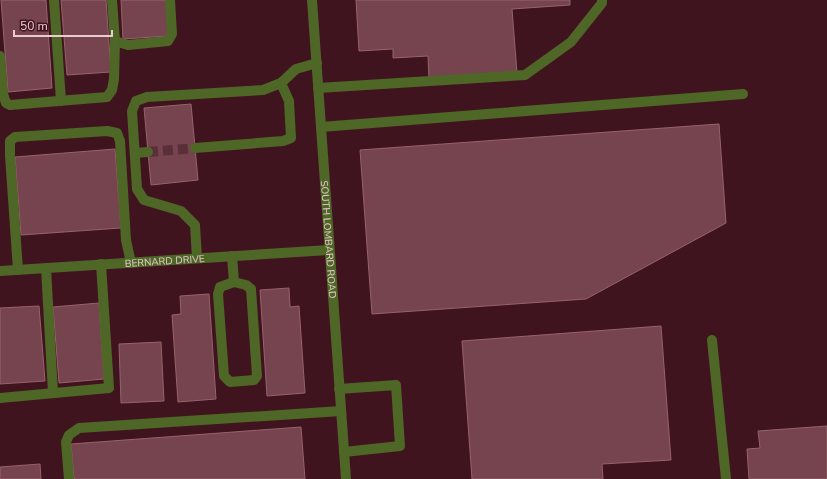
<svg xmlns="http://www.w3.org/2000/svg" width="827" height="479" viewBox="0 0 827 479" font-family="'Nunito Sans',sans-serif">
<rect width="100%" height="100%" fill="#40141f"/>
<g fill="#76444e" stroke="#97626c">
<polygon points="1,0 46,0 52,88 8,92"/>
<polygon points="61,0 106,0 111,72 67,75"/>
<polygon points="121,0 166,0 168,36 123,39"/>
<polygon points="356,0 570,0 570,5 512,9 517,73 429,79 428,56 393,58 393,49 359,51"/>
<polygon points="191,104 198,180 151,185 144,108"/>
<polygon points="719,124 726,223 586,299 372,314 360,150"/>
<polygon points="115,149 121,228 21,235 15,157"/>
<polygon points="289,288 290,307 299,306 305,393 267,396 260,290"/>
<polygon points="209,294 216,399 178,402 172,315 181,314 180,296"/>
<polygon points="99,303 104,379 59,383 53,307"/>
<polygon points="39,306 45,381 0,384 0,308"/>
<polygon points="661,326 671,460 602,464 603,479 472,479 462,341"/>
<polygon points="161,342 164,401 121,403 119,344"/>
<polygon points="827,426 827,479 749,479 747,449 760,448 758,431"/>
<polygon points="301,427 305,479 74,479 71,444"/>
<polygon points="40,464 41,479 0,479 0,467"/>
</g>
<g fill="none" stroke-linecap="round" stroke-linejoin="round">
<polyline stroke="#5a2f3a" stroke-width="10" stroke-dasharray="10 5" stroke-linecap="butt" points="148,152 195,148"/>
<g stroke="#4e6626" stroke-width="10">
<polyline points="54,0 61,101"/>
<polyline points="112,0 115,41 128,45 168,41 172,34 170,0"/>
<path id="s1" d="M312,0L346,479"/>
<polyline points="0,56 3,94 6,103 10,105 107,97 112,90 114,79 115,41"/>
<polyline points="318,88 525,75 571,42 602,3 602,0"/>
<polyline points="321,127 743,94"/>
<polyline points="195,148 283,141 291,138 289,101 281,83"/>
<polyline points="135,153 148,152"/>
<polyline points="232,256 234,282"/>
<polyline points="197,258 195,225 181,211 144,200 137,189 132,111 136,101 147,97 263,90 281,83 296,69 317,63"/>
<polyline points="46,268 53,393"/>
<polyline points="18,270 10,156 10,141 15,137 107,131 117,133 120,141 126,240 131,263"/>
<path id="s2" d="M0,271L329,250"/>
<polygon points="234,282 246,285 251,289 257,376 254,380 230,382 224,376 218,294 220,287"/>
<polyline points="712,340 726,479"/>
<polyline points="339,389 396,385 400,446 344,452"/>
<polyline points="0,398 109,388 101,264"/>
<polyline points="69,479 66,442 69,435 79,428 341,411"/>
</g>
</g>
<g text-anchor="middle" stroke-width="3" stroke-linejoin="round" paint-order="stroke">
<g font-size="10" fill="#eacbd0" stroke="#40141f">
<text dy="4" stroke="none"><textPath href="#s1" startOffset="240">SOUTH LOMBARD ROAD</textPath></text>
<text dy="4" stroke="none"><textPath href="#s2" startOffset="165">BERNARD DRIVE</textPath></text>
</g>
</g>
<path d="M14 30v6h98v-6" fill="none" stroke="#eacbd0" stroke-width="2"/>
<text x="20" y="30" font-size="12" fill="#eacbd0" stroke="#40141f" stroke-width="3" paint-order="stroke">50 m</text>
</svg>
